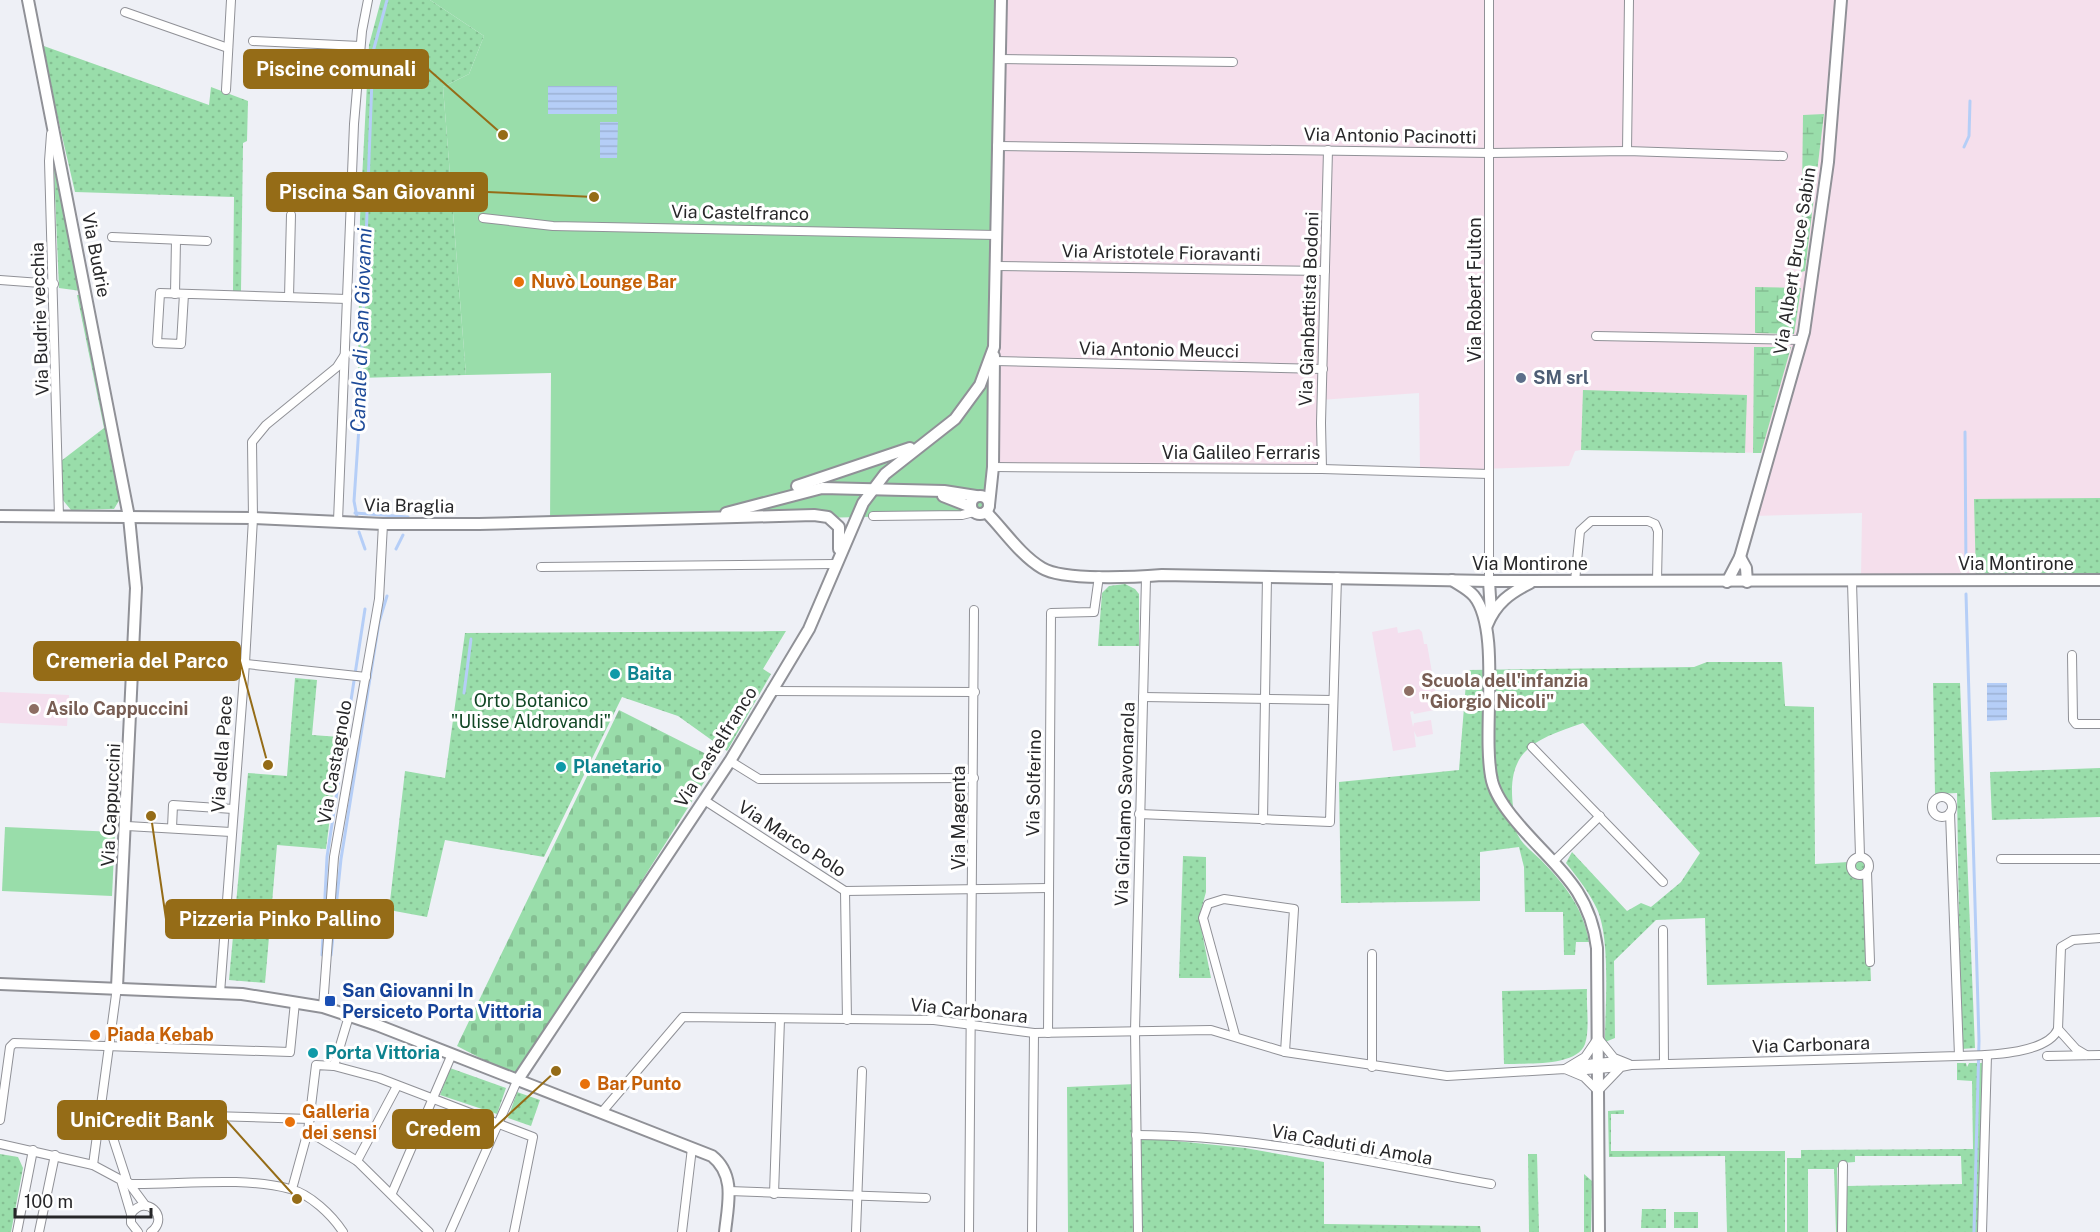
<svg xmlns="http://www.w3.org/2000/svg" width="2100" height="1232" viewBox="0 0 2100 1232" font-family="'Public Sans',sans-serif">
<defs>
<pattern id="green-dots" width="8" height="8" patternUnits="userSpaceOnUse" patternTransform="scale(1.5)"><rect width="8" height="8" fill="#9da"/><path d="M2 2h.1M6 6h.1" fill="none" stroke="#84be92" stroke-width="1.8" stroke-linecap="round"/></pattern>
<pattern id="wetland-marsh" width="20" height="14" patternUnits="userSpaceOnUse" patternTransform="scale(1.5)"><rect width="20" height="14" fill="#9da"/><path d="M1 5h8M5 5V1M11 12h8M15 12V8" fill="none" stroke="#84be92"/></pattern>
<pattern id="cemetery-stones" width="16" height="16" patternUnits="userSpaceOnUse" patternTransform="scale(1.5)"><rect width="16" height="16" fill="#9da"/><path d="M2 7V4a2 2 0 0 1 4 0v3zM10 15v-3a2 2 0 0 1 4 0v3z" fill="#84be92"/></pattern>
<pattern id="water-rules" width="6" height="5" patternUnits="userSpaceOnUse" patternTransform="scale(1.5)"><rect width="6" height="5" fill="#b5cef7"/><path d="M0 2.5h6" fill="none" stroke="#9cb1d4"/></pattern>
</defs>
<rect width="100%" height="100%" fill="#eef0f6"/>
<polygon fill="#f5dfec" points="1001,0 2100,0 2100,580 1861,578 1862,513 1755,516 1774,453 1581,450 1575,451 1569,466 1420,471 1419,393 1320,400 1321,471 995,468"/>
<g fill="#f4dfee">
<polygon points="1397,627 1398,633 1419,629 1422,632 1424,644 1427,644 1436,695 1432,697 1434,710 1414,714 1413,711 1410,712 1413,727 1414,723 1431,720 1433,734 1417,737 1414,731 1416,747 1393,751 1372,632"/>
<polygon points="0,692 69,695 67,726 0,723"/>
</g>
<g fill="url(#green-dots)">
<polygon points="381,0 430,0 484,36 469,74 443,87 466,375 358,378 360,218 369,45"/>
<polygon points="41,45 209,105 211,87 248,101 247,141 243,143 241,291 233,291 234,197 75,192"/>
<polygon points="53,146 81,291 59,288"/>
<polygon points="77,295 82,295 120,499 114,509 71,510 62,499 61,461 104,428"/>
<polygon points="1583,390 1747,395 1745,453 1581,450"/>
<polygon points="2100,498 2100,580 1976,581 1974,499"/>
<polygon points="1125,584 1135,589 1139,594 1139,646 1098,646 1102,593 1109,586"/>
<polygon points="786,631 763,669 771,674 727,751 678,716 622,697 544,857 445,840 427,917 389,910 405,771 445,778 465,633"/>
<path d="M1707,662H1782L1785,706L1814,707L1815,864L1866,861L1871,981L1707,985L1705,918L1656,920L1614,961L1615,1038L1605,1042C1605,1007 1611,940 1597,909C1589,892 1578,878 1566,863L1572,852L1627,911L1641,903L1651,907L1681,882L1700,853L1583,723C1536,739 1506,749 1513,806C1514,815 1514,830 1519,837C1524,846 1534,853 1541,860C1565,885 1583,907 1589,942H1576L1575,955H1564L1563,912H1525L1524,867L1519,847L1480,852V901L1341,903L1339,782L1459,770L1467,670L1694,667Z"/>
<polygon points="295,678 317,680 312,735 340,737 326,849 277,845 265,983 229,980 248,773 287,776"/>
<polygon points="1933,683 1960,683 1975,1048 1961,1049 1957,793 1935,794"/>
<polygon points="2100,768 2100,817 1992,820 1990,772"/>
<polygon points="1183,856 1206,857 1206,892 1199,917 1211,978 1179,978"/>
<path d="M1587,989C1586,1005 1590,1029 1585,1044C1577,1067 1525,1063 1504,1064L1502,991Z"/>
<polygon points="1957,1063 1966,1063 1967,1067 1969,1063 1983,1063 1979,1232 1847,1232 1846,1186 1962,1184 1961,1156 1855,1156 1855,1162 1841,1163 1837,1168 1838,1232 1836,1232 1834,1169 1808,1169 1808,1232 1787,1232 1787,1158 1801,1158 1801,1150 1973,1149 1972,1081 1957,1080"/>
<polygon points="450,1068 506,1088 497,1114 440,1095"/>
<polygon points="1136,1084 1137,1137 1245,1148 1324,1162 1324,1224 1480,1226 1481,1232 1068,1232 1067,1087"/>
<polygon points="517,1092 540,1100 531,1126 508,1118"/>
<polygon points="1624,1110 1624,1114 1611,1114 1611,1151 1785,1151 1785,1232 1727,1232 1725,1156 1609,1157 1608,1111"/>
<polygon points="0,1154 18,1157 23,1168 11,1232 0,1232"/>
<polygon points="1528,1154 1537,1154 1539,1232 1529,1232"/>
<polygon points="1584,1174 1592,1181 1591,1232 1584,1232"/>
<polygon points="1642,1209 1666,1209 1666,1228 1641,1228"/>
<rect x="1674" y="1212" width="24" height="16"/>
</g>
<g fill="url(#wetland-marsh)">
<polygon points="1824,114 1805,271 1801,272 1803,115"/>
<polygon points="1755,287 1801,288 1794,334 1755,333"/>
<polygon points="1754,347 1791,347 1761,453 1753,453"/>
</g>
<polygon fill="url(#cemetery-stones)" points="619,710 718,760 588,966 515,1076 457,1046"/>
<g fill="#9da">
<polygon points="430,0 1001,0 994,514 550,524 551,373 466,375 443,87 469,74 484,36"/>
<polygon points="5,827 115,832 112,896 2,891"/>
</g>
<g fill="url(#water-rules)">
<rect x="548" y="86" width="69" height="28"/>
<polygon points="600,122 618,122 617,158 600,158"/>
<polygon points="1987,683 2007,683 2007,720 1987,721"/>
</g>
<g fill="none" stroke-linecap="round" stroke-linejoin="round">
<g stroke="#b5cef7" stroke-width="3">
<polyline points="1964,147 1969,136 1970,101"/>
<polyline points="1965,432 1966,570"/>
<polyline points="355,513 408,517 410,521"/>
<polyline points="357,517 354,501 359,427 373,52 387,0"/>
<polyline points="359,532 365,549"/>
<polyline points="396,549 403,535"/>
<polyline points="1966,594 1979,1041 1974,1232"/>
<polyline points="464,693 471,639"/>
<polyline points="322,955 327,857 365,609"/>
<polyline points="331,955 341,859 379,622 387,596"/>
</g>
<defs>
<g id="street">
<polyline points="125,12 228,48"/>
<polyline points="253,41 360,46"/>
<polyline points="999,59 1233,62"/>
<polyline points="226,90 231,0"/>
<polyline points="51,134 49,161 59,517"/>
<polyline points="997,146 1491,153 1627,151 1783,156"/>
<polyline points="1627,151 1629,0"/>
<polyline points="483,218 553,226 996,235"/>
<polyline points="112,237 207,241"/>
<polyline points="996,266 1325,271"/>
<polyline points="0,280 54,284"/>
<polyline points="175,294 176,240"/>
<polyline points="184,294 181,344 157,343 160,293 347,299"/>
<polyline points="289,297 291,215"/>
<polyline points="1596,336 1801,340"/>
<polyline points="995,361 1323,369"/>
<polyline points="993,467 1322,469 1489,474"/>
<polyline points="1322,469 1321,423 1328,150"/>
<polyline points="873,516 962,515 974,512"/>
<polyline points="338,521 354,124 362,31 368,0"/>
<polyline points="541,567 835,564"/>
<polyline points="1489,581 1489,0"/>
<polyline points="1575,581 1580,531 1591,521 1648,521 1655,524 1658,531 1657,581"/>
<polyline points="1852,582 1860,856"/>
<polyline points="135,652 366,677"/>
<polyline points="2072,655 2073,720 2076,724 2100,724"/>
<polyline points="771,691 975,692"/>
<polyline points="1143,697 1333,700"/>
<polyline points="1532,747 1663,882"/>
<polyline points="730,761 759,779 974,778"/>
<circle cx="1942" cy="807" r="10"/>
<polyline points="704,800 845,891 1048,888"/>
<polyline points="1139,814 1330,822 1337,577"/>
<polyline points="1263,820 1267,576"/>
<polyline points="127,826 231,832"/>
<polyline points="172,828 173,805 233,809"/>
<circle cx="1860" cy="866" r="9"/>
<polyline points="2001,859 2100,859"/>
<polyline points="1553,862 1600,816"/>
<polyline points="1867,872 1870,962"/>
<polyline points="845,891 847,1020"/>
<polyline points="1663,930 1664,1064"/>
<polyline points="1372,954 1372,1067"/>
<polyline points="220,993 245,663 253,518 252,442 266,425 337,367 346,353"/>
<polyline points="323,1007 334,857 379,599 383,524"/>
<polyline points="2058,1029 2061,947 2073,940 2100,938"/>
<polyline points="1048,1033 1051,613 1094,612 1099,576"/>
<polyline points="1235,1035 1203,918 1208,904 1224,899 1294,909 1285,1052"/>
<path d="M1959,1056C1984,1055 2047,1055 2058,1029L2076,1049L2086,1055"/>
<polyline points="2047,1056 2100,1055"/>
<polyline points="1576,1065 1618,1061"/>
<polyline points="334,1066 379,1078 533,1137 514,1232"/>
<polyline points="1565,1069 1585,1057 1598,1038 1614,1058 1629,1064"/>
<polyline points="1575,1071 1620,1067"/>
<polyline points="602,1112 683,1017 934,1020 1034,1033 1211,1030 1285,1052 1447,1076 1565,1069 1584,1077 1598,1091 1621,1067 1631,1065 1959,1056 1950,813"/>
<polyline points="0,1120 10,1047 14,1043 290,1052 295,1002"/>
<polyline points="308,1131 357,1161 429,1232"/>
<polyline points="111,1132 159,1122 211,1116 310,1119"/>
<polyline points="95,1135 111,1132 126,1178 121,1180"/>
<path d="M1136,1135C1257,1135 1373,1163 1491,1184"/>
<polyline points="0,1144 93,1165 121,1180 131,1214"/>
<polyline points="357,1161 397,1086"/>
<polyline points="93,1165 117,987"/>
<polyline points="128,1182 145,1205"/>
<path d="M129,1184C178,1185 243,1176 290,1189C310,1194 332,1215 343,1232"/>
<polyline points="292,1189 308,1131 316,1065 334,1066 349,1016"/>
<polyline points="729,1191 926,1198"/>
<polyline points="392,1193 452,1054"/>
<polyline points="774,1194 780,1019"/>
<polyline points="17,1232 33,1150"/>
<polyline points="39,1232 55,1155"/>
<path d="M138,1232L131,1223V1214C145,1193 171,1217 151,1232"/>
<polyline points="450,1232 517,1081"/>
<polyline points="682,1232 692,1148"/>
<polyline points="856,1232 862,1071"/>
<polyline points="969,1232 974,610"/>
<polyline points="1032,1232 1034,1033"/>
<polyline points="1138,1232 1135,1031 1146,578"/>
<polyline points="1842,1232 1843,1165"/>
<polyline points="1982,1232 1987,1055"/>
</g>
<g id="secondary">
<polyline points="28,0 129,517 136,588 117,987"/>
<polyline points="797,486 910,448"/>
<circle cx="980" cy="505" r="9"/>
<polyline points="943,496 971,507"/>
<polyline points="989,505 993,467 994,356"/>
<path d="M986,512C1004,530 1020,555 1042,568C1063,581 1136,577 1162,575L1489,581L2100,580"/>
<polyline points="726,513 822,488 944,491 976,496"/>
<polyline points="0,516 253,518 383,524 479,524 814,515 828,517 839,527 839,549"/>
<polyline points="1740,557 1746,568 1747,582"/>
<path d="M1452,580C1459,585 1468,589 1474,596C1502,631 1481,733 1492,781C1496,796 1505,808 1515,820C1552,865 1589,885 1597,948L1599,1232"/>
<polyline points="1489,581 1491,613"/>
<polyline points="1727,582 1740,557 1804,332 1828,162 1841,0"/>
<path d="M1487,625C1496,603 1510,593 1530,583"/>
<path d="M0,984L242,994L323,1007L377,1025L712,1156C736,1175 728,1204 725,1232"/>
<polyline points="517,1081 730,761 809,629 863,503 885,474 955,419 980,385 994,347 1001,0"/>
</g>
</defs>
<use href="#street" stroke="#909197" stroke-width="10"/>
<use href="#secondary" stroke="#909197" stroke-width="14"/>
<use href="#street" stroke="#fff" stroke-width="8"/>
<use href="#secondary" stroke="#fff" stroke-width="10"/>
</g>
<g fill="#e8710a" stroke="#fff" stroke-width="2">
<circle cx="519" cy="282" r="6"/>
<circle cx="95" cy="1035" r="6"/>
<circle cx="585" cy="1084" r="6"/>
<circle cx="290" cy="1122" r="6"/>
</g>
<circle fill="#5c6f8a" stroke="#fff" stroke-width="2" cx="1521" cy="378" r="6"/>
<g fill="#0f9aa8" stroke="#fff" stroke-width="2">
<circle cx="615" cy="674" r="6"/>
<circle cx="561" cy="767" r="6"/>
<circle cx="313" cy="1053" r="6"/>
</g>
<g fill="#8d6e63" stroke="#fff" stroke-width="2">
<circle cx="1409" cy="691" r="6"/>
<circle cx="34" cy="709" r="6"/>
</g>
<rect fill="#1a4fb4" stroke="#fff" stroke-width="2" x="324" y="995" width="12" height="12" rx="3"/>
<g text-anchor="middle" stroke-width="6" stroke-linejoin="round" paint-order="stroke">
<g font-size="18" fill="#272729" stroke="#fff">
<text transform="translate(1390 136) rotate(1)" y="6">Via Antonio Pacinotti</text>
<text transform="translate(740 213) rotate(1)" y="6">Via Castelfranco</text>
<text transform="translate(1161 253) rotate(1)" y="6">Via Aristotele Fioravanti</text>
<text transform="translate(96 255) rotate(79)" y="6">Via Budrie</text>
<text transform="translate(1795 261) rotate(-81)" y="6">Via Albert Bruce Sabin</text>
<text transform="translate(1475 290) rotate(-90)" y="6">Via Robert Fulton</text>
<text transform="translate(1309 309) rotate(-88)" y="6">Via Gianbattista Bodoni</text>
<text transform="translate(40 319) rotate(-92)" y="6">Via Budrie vecchia</text>
<text transform="translate(1159 350) rotate(1)" y="6">Via Antonio Meucci</text>
<text x="1241" y="459">Via Galileo Ferraris</text>
<text transform="translate(409 506) rotate(1)" y="6">Via Braglia</text>
<text x="1530" y="570">Via Montirone</text>
<text x="2016" y="570">Via Montirone</text>
<text transform="translate(716 747) rotate(-58)" y="6">Via Castelfranco</text>
<text transform="translate(222 754) rotate(-86)" y="6">Via della Pace</text>
<text transform="translate(335 762) rotate(-80)" y="6">Via Castagnolo</text>
<text transform="translate(1034 783) rotate(-89)" y="6">Via Solferino</text>
<text transform="translate(1125 804) rotate(-88)" y="6">Via Girolamo Savonarola</text>
<text transform="translate(111 805) rotate(-87)" y="6">Via Cappuccini</text>
<text transform="translate(959 818) rotate(-90)" y="6">Via Magenta</text>
<text transform="translate(792 839) rotate(33)" y="6">Via Marco Polo</text>
<text transform="translate(969 1011) rotate(6)" y="6">Via Carbonara</text>
<text transform="translate(1811 1045) rotate(-2)" y="6">Via Carbonara</text>
<text transform="translate(1352 1145) rotate(10)" y="6">Via Caduti di Amola</text>
</g>
<g font-size="18" font-weight="bold" fill="#c56008" stroke="#fff" text-anchor="start">
<text x="531" y="288">Nuvò Lounge Bar</text>
<text x="107" y="1041">Piada Kebab</text>
<text x="597" y="1090">Bar Punto</text>
<text x="302" y="1118">Galleria<tspan x="302" dy="21">dei sensi</tspan></text>
</g>
<g font-size="18" font-weight="bold" fill="#4e5e75" stroke="#fff" text-anchor="start">
<text x="1533" y="384">SM srl</text>
</g>
<g font-size="18" font-weight="bold" fill="#0d838f" stroke="#fff" text-anchor="start">
<text x="627" y="680">Baita</text>
<text x="573" y="773">Planetario</text>
<text x="325" y="1059">Porta Vittoria</text>
</g>
<g font-size="18" font-weight="bold" fill="#785e54" stroke="#fff" text-anchor="start">
<text x="1421" y="687">Scuola dell'infanzia<tspan x="1421" dy="21">"Giorgio Nicoli"</tspan></text>
<text x="46" y="715">Asilo Cappuccini</text>
</g>
<g font-size="18" fill="#114725" stroke="#fff">
<text x="531" y="707">Orto Botanico<tspan x="531" dy="21">"Ulisse Aldrovandi"</tspan></text>
</g>
<g font-size="18" font-weight="bold" fill="#164399" stroke="#fff" text-anchor="start">
<text x="342" y="997">San Giovanni In<tspan x="342" dy="21">Persiceto Porta Vittoria</tspan></text>
</g>
<g font-size="20" font-style="italic" fill="#1e4b99" stroke="#fff">
<text transform="translate(361 330) rotate(-88)" y="7">Canale di San Giovanni</text>
</g>
</g>
<path fill="none" stroke="#956c17" stroke-width="2" d="M503 135L428 69M594 197L487 192M268 765L240 661M151 816L166 919M297 1199L226 1120M556 1071L493 1129"/>
<g fill="#956c17" stroke="#fff" stroke-width="2">
<circle cx="503" cy="135" r="6"/>
<circle cx="594" cy="197" r="6"/>
<circle cx="268" cy="765" r="6"/>
<circle cx="151" cy="816" r="6"/>
<circle cx="297" cy="1199" r="6"/>
<circle cx="556" cy="1071" r="6"/>
</g>
<g fill="#956c17" stroke="#956c17" stroke-width="2">
<rect x="244" y="50" width="184" height="38" rx="6"/>
<rect x="267" y="173" width="220" height="38" rx="6"/>
<rect x="34" y="642" width="206" height="38" rx="6"/>
<rect x="166" y="900" width="227" height="38" rx="6"/>
<rect x="58" y="1101" width="168" height="38" rx="6"/>
<rect x="393" y="1110" width="100" height="38" rx="6"/>
</g>
<g font-size="20" text-anchor="middle" font-weight="bold" fill="#fff">
<text x="336" y="76">Piscine comunali</text>
<text x="377" y="199">Piscina San Giovanni</text>
<text x="137" y="668">Cremeria del Parco</text>
<text x="280" y="926">Pizzeria Pinko Pallino</text>
<text x="142" y="1127">UniCredit Bank</text>
<text x="443" y="1136">Credem</text>
</g>
<path d="M15 1208v9h136v-9" fill="none" stroke="#272729" stroke-width="3"/>
<text x="24" y="1208" font-size="18" fill="#272729" stroke="#ffffff" stroke-width="4.5" paint-order="stroke">100 m</text>
</svg>
